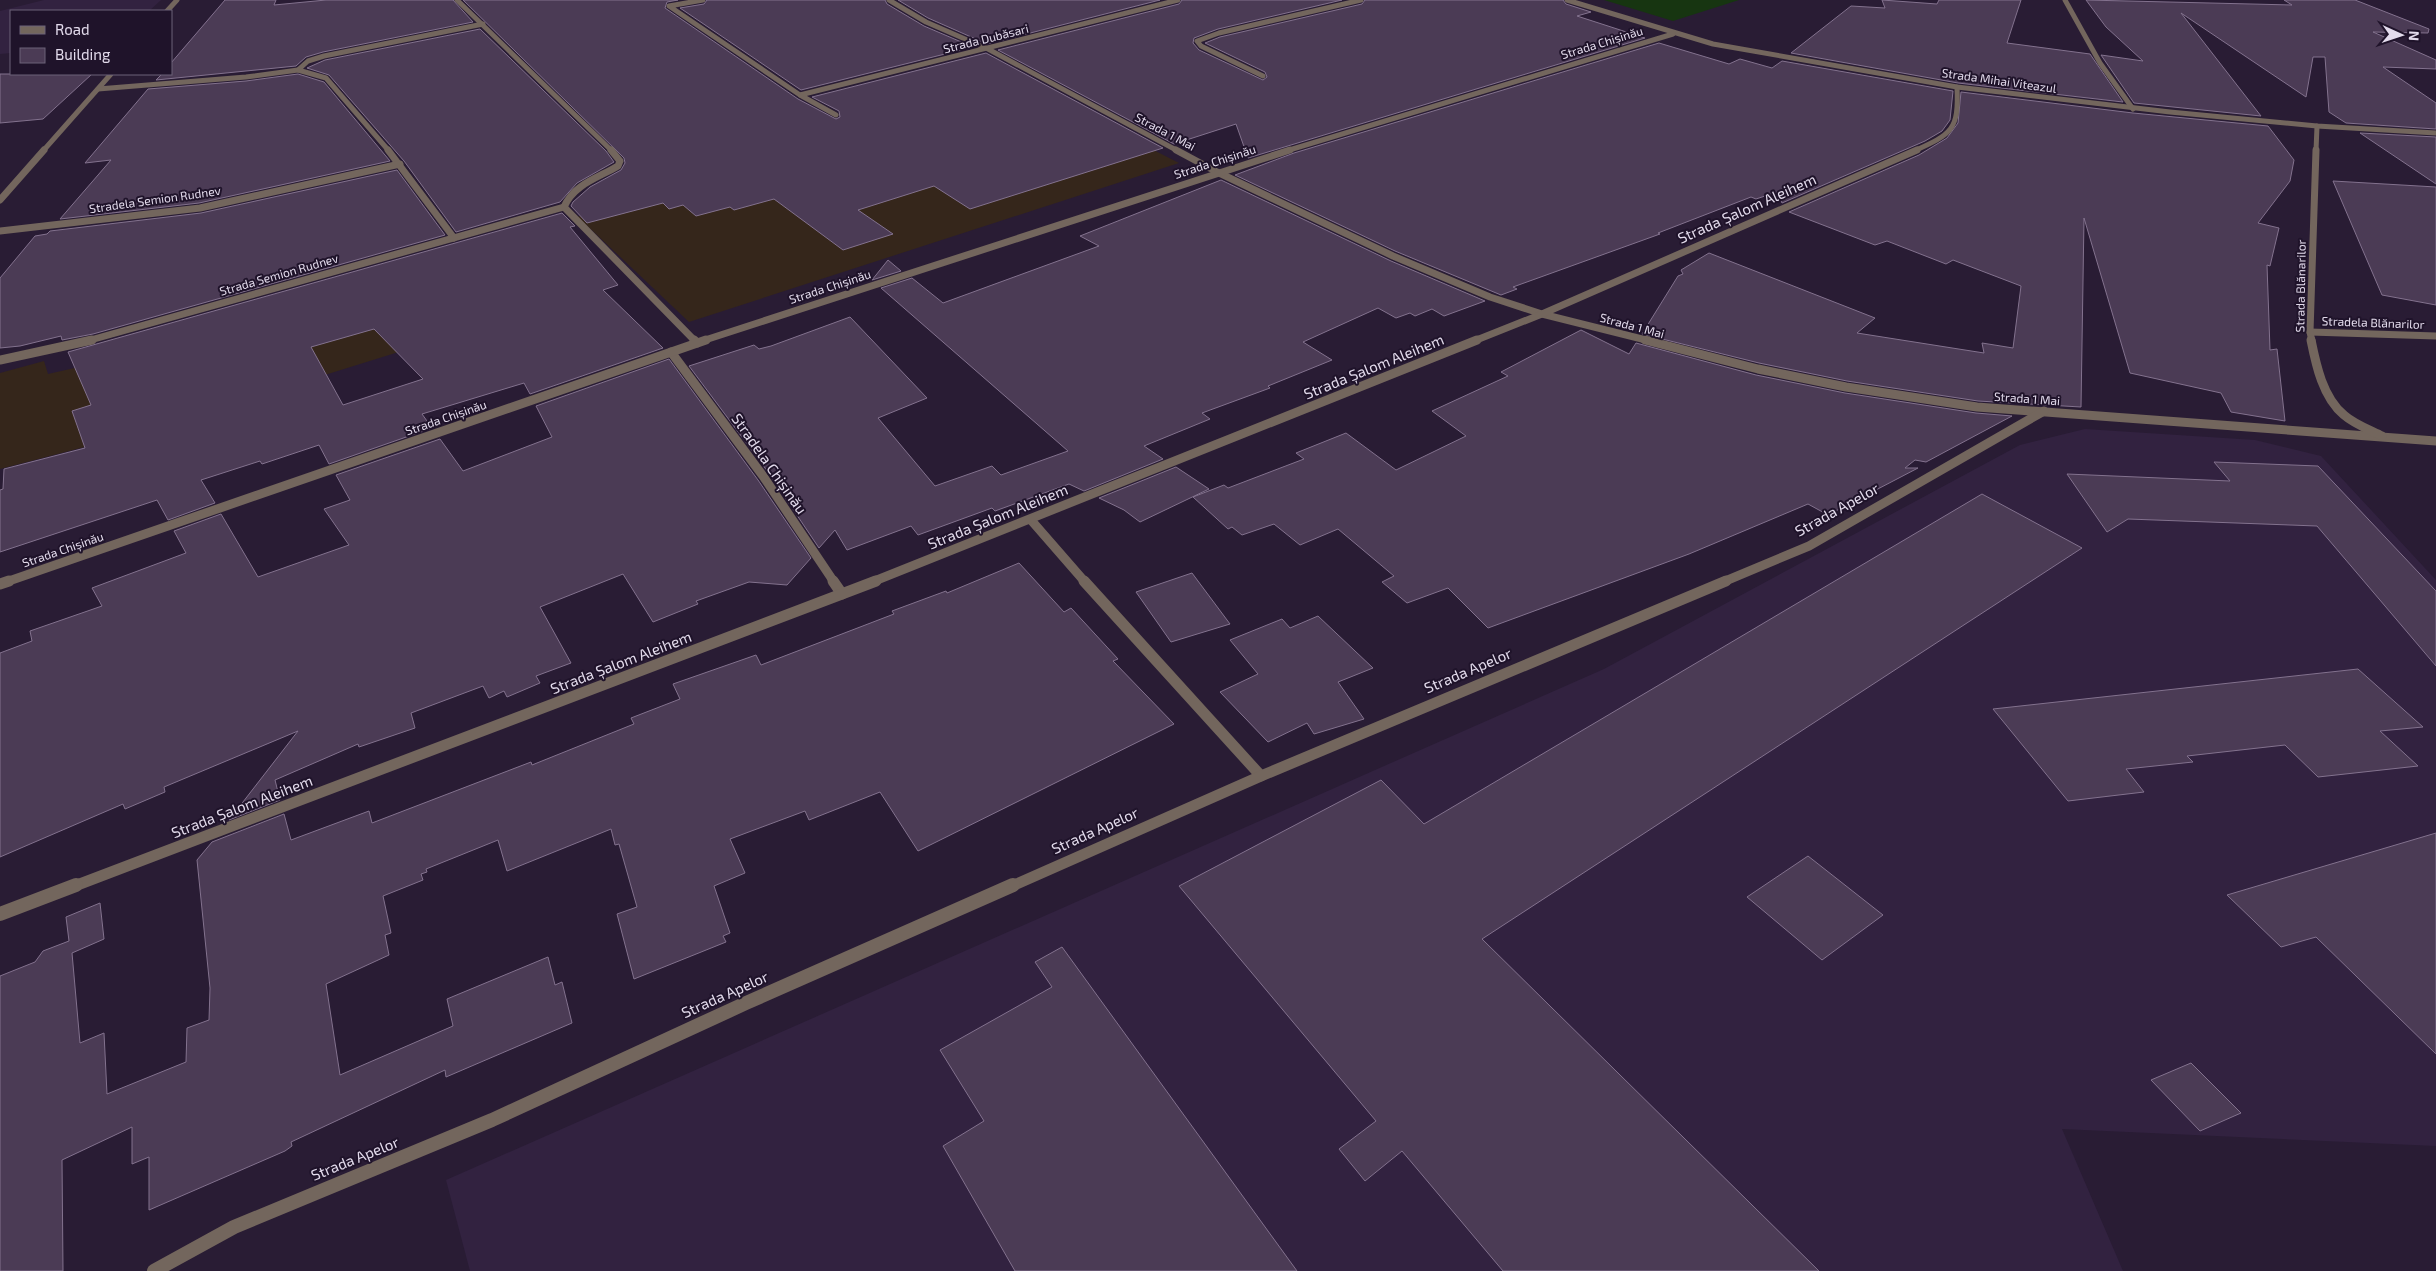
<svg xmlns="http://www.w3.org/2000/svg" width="2436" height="1271" viewBox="0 0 2436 1271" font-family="'Exo 2',sans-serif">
<rect width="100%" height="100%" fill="#291c34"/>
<g fill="#322240">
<polygon points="44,0 161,0 149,11 11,11 11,53 0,54 0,11"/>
<polygon points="2085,429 2255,440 2321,456 2436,580 2436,1146 2062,1129 2123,1271 470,1271 446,1180 1604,669 2020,445"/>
</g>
<g fill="#35261b">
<polygon points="1040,92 1179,163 689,322 578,217 586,213"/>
<polygon points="409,304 418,346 142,432 0,469 0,373 44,361 48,374 132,355"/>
</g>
<polygon fill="#173511" points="1604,0 1739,0 1673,21"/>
<g fill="#4b3b55" stroke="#83728e" fill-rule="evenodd">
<polygon points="225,0 276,0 274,5 326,0 453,0 473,22 323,52 306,57 296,66 156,80 162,74 171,74 171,63"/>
<polygon points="463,0 678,0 667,2 665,8 798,99 836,119 840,117 839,111 812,97 986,53 1163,148 970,209 934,186 858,210 893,234 843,250 774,199 734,210 730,207 696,216 683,205 669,209 663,203 587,223 571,206 573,202 590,187 621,170 625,163 624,158"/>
<polygon points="707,0 885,0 887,4 924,26 973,47 801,90 680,8 704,4"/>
<polygon points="898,0 1160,0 987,44 928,18"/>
<polygon points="1182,0 1342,0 1218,29 1194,38 1193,43 1199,50 1263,80 1267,77 1265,72 1205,43 1220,37 1362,4 1365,0 1563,0 1566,4 1591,12 1577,16 1645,38 1248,158 1236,124 1174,144 998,50 1179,4"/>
<polygon points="1882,0 1937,4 1939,0 2021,0 2007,43 2090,54 2123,102 1958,83 1791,53 1851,6 1885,8"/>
<polygon points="2086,0 2292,5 2284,0 2355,0 2429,29 2428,33 2373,32 2436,60 2436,69 2383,67 2436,103 2436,129 2346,123 2329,112 2325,57 2313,57 2306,97 2181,13 2261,116 2134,103 2101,55 2143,61 2106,27"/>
<polygon points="480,29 606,151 614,162 577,183 560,202 456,232 404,161 329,75 307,68 325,60"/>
<polygon points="1659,43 1729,64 1740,59 1772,68 1782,61 1953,91 1950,120 1942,131 1925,141 1782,203 1777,192 1756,199 1751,197 1658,233 1660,234 1513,287 1517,289 1501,295 1395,251 1235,175 1294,153"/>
<polygon points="0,74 92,74 43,119 0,123"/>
<polygon points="298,74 324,82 390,161 199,203 60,219 111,160 85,163 148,89 246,81"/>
<polygon points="1961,92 2133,113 2268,126 2294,160 2290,181 2258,223 2279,228 2270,266 2267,265 2270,350 2277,349 2285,421 2231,412 2221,393 2130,373 2084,218 2081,407 1978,401 1847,381 1759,363 1642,334 1678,276 1683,274 1681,270 1709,253 1875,318 1857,333 1984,353 1982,343 2013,348 2021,286 1953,260 1946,264 1887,241 1875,245 1789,212 1919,155 1947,138 1958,123"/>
<polygon points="2360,133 2436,137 2436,184"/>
<polygon points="397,170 445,235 93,334 62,340 61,336 20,346 0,348 0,278 35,236 47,234 50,231 201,213"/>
<polygon points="1221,180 1391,261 1485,301 1444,316 1432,309 1415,316 1410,313 1396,318 1378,308 1303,342 1332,360 1268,386 1270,388 1202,413 1210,419 1144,446 1163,459 1084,491 1069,484 995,511 992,508 918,535 911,526 847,550 835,530 819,548 768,472 689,366 754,345 759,349 771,346 850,317 927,398 878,418 935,486 992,466 1001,475 1068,451 881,288 912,278 943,303 1099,246 1080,236"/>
<polygon points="2333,181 2436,187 2436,305 2382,295"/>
<path d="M562,213L575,226L570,227L618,285L603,290L663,348L530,394L524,383L422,414L432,428L329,464L319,445L262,464L260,461L201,480L215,503L168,520L157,500L0,552V490L3,489L4,469L85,448L72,411L91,405L68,352ZM374,329L423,379L343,405L311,347Z"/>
<polygon points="888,260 901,271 872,280"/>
<polygon points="1581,330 1629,354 1636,343 1756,375 1845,393 1976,413 2012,416 1926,462 1915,460 1905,468 1918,468 1828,515 1808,504 1689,554 1488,628 1448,588 1407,603 1382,582 1394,576 1338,529 1300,545 1274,524 1242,535 1232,527 1228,529 1193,497 1224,485 1228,488 1304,459 1296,453 1346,433 1396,470 1466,436 1432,411 1508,376 1501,372"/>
<polygon points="669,359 758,480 811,558 787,585 749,582 696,601 698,604 653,622 623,574 540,607 571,663 536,676 540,683 507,697 504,691 489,698 483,686 411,713 415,728 359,747 358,744 275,780 280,800 229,820 298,731 164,787 165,792 125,809 123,804 0,857 0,653 32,641 30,631 102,606 92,588 186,553 174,531 221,514 258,577 349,545 324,509 350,500 336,475 440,439 463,471 552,437 536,406"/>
<polygon points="2214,462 2318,466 2436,591 2436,666 2317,526 2128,519 2107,532 2067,474 2230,481"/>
<polygon points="1176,467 1209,489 1140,522 1124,510 1099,498"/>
<polygon points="1982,494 2082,548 1482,939 1819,1271 1503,1271 1402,1151 1365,1181 1339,1149 1376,1121 1179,886 1381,780 1424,824"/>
<polygon points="1019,563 1064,612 1071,608 1118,659 1113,661 1174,724 918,851 880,792 809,820 805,811 730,839 745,873 714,886 730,933 723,936 726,942 634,979 617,914 637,907 619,844 615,845 611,829 507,871 498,840 426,869 427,872 421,874 423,880 383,896 391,933 385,935 389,955 326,984 340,1075 453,1026 447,999 548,957 555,985 562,982 572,1023 446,1077 445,1070 291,1142 292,1146 285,1151 149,1210 149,1157 132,1164 132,1127 62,1160 63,1271 0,1271 0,976 35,962 43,951 69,941 66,917 100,903 104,939 72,953 80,1043 104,1033 107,1094 186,1062 187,1028 209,1020 210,988 197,860 212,842 284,814 291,840 369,811 372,823 531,762 532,765 634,724 631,718 680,699 673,684 756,655 761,665 894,614 892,611 946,591 947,593"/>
<polygon points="1192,573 1230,624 1171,642 1136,592"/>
<polygon points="1318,616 1373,668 1338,682 1364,719 1314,734 1307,723 1268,742 1220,692 1258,674 1230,640 1282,619 1290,628"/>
<polygon points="2358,669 2423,727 2380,731 2418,766 2318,777 2285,745 2187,756 2193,762 2126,769 2144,792 2068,801 1993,709"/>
<polygon points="2436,833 2436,1054 2316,937 2281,947 2227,895"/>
<polygon points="1808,856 1883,915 1822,960 1747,897"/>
<polygon points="1062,947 1297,1271 1015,1271 943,1146 984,1121 940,1050 1052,987 1035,962"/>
<polygon points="2191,1063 2241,1113 2200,1131 2151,1080"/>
</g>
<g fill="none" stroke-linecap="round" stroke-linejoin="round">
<g stroke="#73665d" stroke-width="5">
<polyline points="457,0 612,151"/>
<polyline points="703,0 669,6 800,95 836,115"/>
<polyline points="889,0 926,22 988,49 1178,151"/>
<polyline points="2065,0 2100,63 2133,109"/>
<polyline points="1263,76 1201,46 1197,41 1219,33 1361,0"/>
<polyline points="98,89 246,77 298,70"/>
<polyline points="800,95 1178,0"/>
<polyline points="389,151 326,78 298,70 308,61 324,56 483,24"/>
<path d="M1914,151C1952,134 1959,130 1957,87"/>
<polyline points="2316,151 2317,126"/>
</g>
<g stroke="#73665d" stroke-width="7">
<polyline points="388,150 454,238"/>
<path d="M611,150L620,161L618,166C598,178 574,184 564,207L695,341"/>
<polyline points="1176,150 1217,172 1393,256 1490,297 1542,314 1650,341"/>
<polyline points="0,231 200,208 400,164"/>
<polyline points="2310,332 2436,336"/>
<polyline points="87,341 564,207"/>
<polyline points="1474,341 1542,314 1917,150"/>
<polyline points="2312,341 2310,332 2316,150"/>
</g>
<g stroke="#73665d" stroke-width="9">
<polyline points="694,340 697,343"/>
<polyline points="1645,340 1758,369 1846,387 1977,407 2436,441"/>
<path d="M2311,340C2316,365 2323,398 2344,415C2354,424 2370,430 2382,436"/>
<polyline points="671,352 763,476 834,582"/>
<polyline points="0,360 92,340"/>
<polyline points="1031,520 1085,582"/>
<polyline points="872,582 1477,340"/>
<polyline points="1723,582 1809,546 2044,411"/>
</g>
<g stroke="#73665d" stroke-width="11">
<polyline points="833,581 842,594"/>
<polyline points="1084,581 1261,776"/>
<polyline points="72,887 876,581"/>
<polyline points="1010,887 1261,776 1726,581"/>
</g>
<g stroke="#73665d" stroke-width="14">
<polyline points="0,914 76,885"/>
<polyline points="154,1271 234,1227 492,1120 746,1003 1013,885"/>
</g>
<g stroke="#73665d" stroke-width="5">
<polyline points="1567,0 1713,44 1957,87 2170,112 2317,126 2436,133"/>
<polyline points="167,11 177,0"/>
<polyline points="43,151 111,74"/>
<polyline points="1286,151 1673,34"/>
</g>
<g stroke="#73665d" stroke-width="7">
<polyline points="0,200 44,150"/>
<polyline points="702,341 1290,150"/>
</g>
<polyline stroke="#73665d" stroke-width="9" points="6,582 706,340"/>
<polyline stroke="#73665d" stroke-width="11" points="0,584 9,581"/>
</g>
<g text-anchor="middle" stroke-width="4" stroke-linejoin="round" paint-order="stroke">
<g font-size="12" fill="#e3dbec" stroke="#1f132a">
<text transform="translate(986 39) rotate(-14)" y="4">Strada Dubăsari</text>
<text transform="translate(1602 43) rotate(-17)" y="4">Strada Chișinău</text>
<text transform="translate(1999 81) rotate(8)" y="4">Strada Mihai Viteazul</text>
<text transform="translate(1165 132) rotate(28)" y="4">Strada 1 Mai</text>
<text transform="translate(1215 162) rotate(-18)" y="4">Strada Chișinău</text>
<text transform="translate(155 200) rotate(-8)" y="4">Stradela Semion Rudnev</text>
<text transform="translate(279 275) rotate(-16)" y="4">Strada Semion Rudnev</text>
<text transform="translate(2301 286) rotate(-89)" y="4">Strada Blănarilor</text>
<text transform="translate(830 287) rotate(-18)" y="4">Strada Chișinău</text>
<text transform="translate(2373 323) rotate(2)" y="4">Stradela Blănarilor</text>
<text transform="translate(1632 326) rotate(15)" y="4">Strada 1 Mai</text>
<text transform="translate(2027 399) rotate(4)" y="4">Strada 1 Mai</text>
<text transform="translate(446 418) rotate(-19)" y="4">Strada Chișinău</text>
<text transform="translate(63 550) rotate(-19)" y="4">Strada Chișinău</text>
</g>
<g font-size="15" fill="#e3dbec" stroke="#1f132a">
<text transform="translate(1747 209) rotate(-24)" y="5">Strada Șalom Aleihem</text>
<text transform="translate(1374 367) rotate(-22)" y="5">Strada Șalom Aleihem</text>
<text transform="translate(769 464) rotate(55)" y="5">Stradela Chișinău</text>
<text transform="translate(1837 510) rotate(-29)" y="5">Strada Apelor</text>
<text transform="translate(998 517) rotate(-22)" y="5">Strada Șalom Aleihem</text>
<text transform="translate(621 663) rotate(-21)" y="5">Strada Șalom Aleihem</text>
<text transform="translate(1468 671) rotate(-23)" y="5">Strada Apelor</text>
<text transform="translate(242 807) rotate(-21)" y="5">Strada Șalom Aleihem</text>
<text transform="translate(1095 831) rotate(-24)" y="5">Strada Apelor</text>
<text transform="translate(725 995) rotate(-24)" y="5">Strada Apelor</text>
<text transform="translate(355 1159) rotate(-22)" y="5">Strada Apelor</text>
</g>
</g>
<rect x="10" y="10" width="162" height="65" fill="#1f132a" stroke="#6d6378"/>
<rect x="20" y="26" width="25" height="8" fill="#73665d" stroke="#6d6378"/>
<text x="55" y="35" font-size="15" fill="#e3dbec">Road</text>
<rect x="20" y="48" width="25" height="15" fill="#4b3b55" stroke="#6d6378"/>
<text x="55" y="60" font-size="15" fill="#e3dbec">Building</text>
<g transform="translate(2401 35) rotate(93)" stroke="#1f132a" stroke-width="4" paint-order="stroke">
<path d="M0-4L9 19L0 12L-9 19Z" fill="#e3dbec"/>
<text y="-8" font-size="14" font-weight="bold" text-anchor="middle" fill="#e3dbec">N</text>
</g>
</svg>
